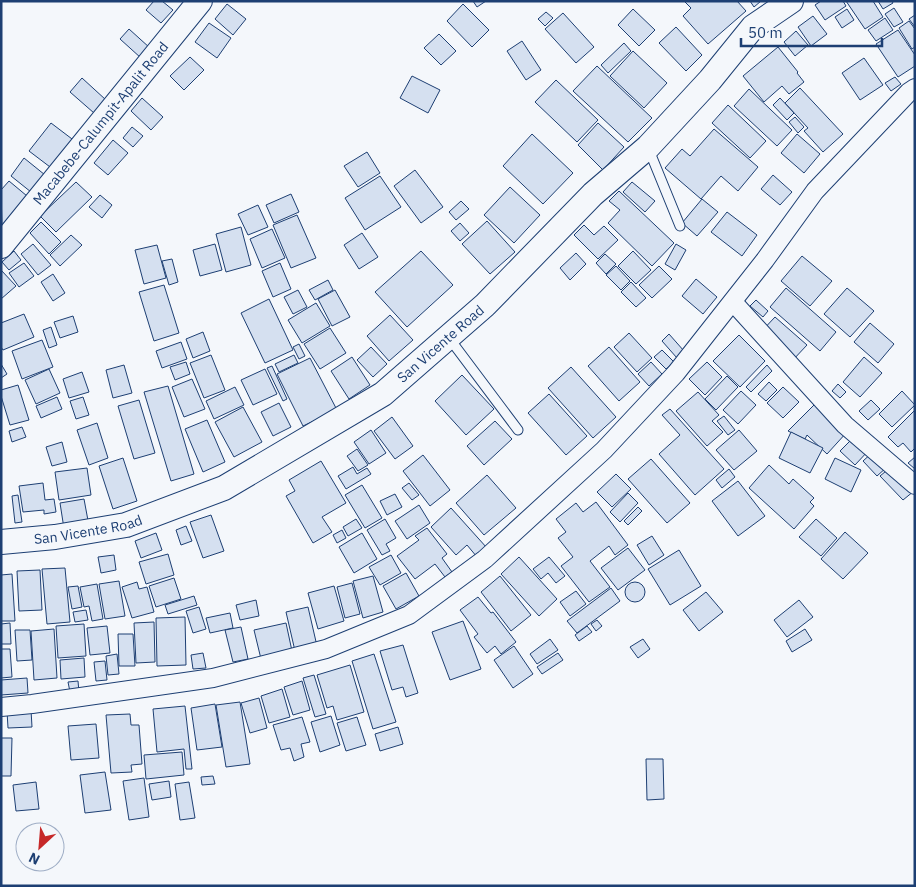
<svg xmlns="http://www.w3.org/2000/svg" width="916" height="887" viewBox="0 0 916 887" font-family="'IBM Plex Sans',sans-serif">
<rect width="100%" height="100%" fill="#f4f7fb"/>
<g fill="#d5e0f0" stroke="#1d3f73">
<polygon points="154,1 162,1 173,10 161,23 146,10"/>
<polygon points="473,1 486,1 477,7"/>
<polygon points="684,1 737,1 746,11 708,44 683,16 691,8"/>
<polygon points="750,1 761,1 754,7"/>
<polygon points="821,1 843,1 846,6 825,20 815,5"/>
<polygon points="846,1 873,1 883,17 865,29"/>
<polygon points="878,1 892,1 893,3 883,9"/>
<polygon points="227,4 246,19 233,35 215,19"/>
<polygon points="463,4 489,30 472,47 447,21"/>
<polygon points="894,8 903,22 894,27 885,14"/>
<polygon points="633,9 655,30 639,46 618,25"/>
<polygon points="847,9 854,20 842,28 835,17"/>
<polygon points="546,12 553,18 545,26 538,19"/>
<polygon points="563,13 594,47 576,63 545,29"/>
<polygon points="915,15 915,27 909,19"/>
<polygon points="813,16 827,34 811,46 798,27"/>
<polygon points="885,18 893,30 876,41 868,30"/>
<polygon points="909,21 915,29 915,47 912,49 899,28"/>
<polygon points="209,23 231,38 217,58 195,42"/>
<polygon points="676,27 702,55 686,71 659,43"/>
<polygon points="129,29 150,48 141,58 120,39"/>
<polygon points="898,30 915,55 915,66 898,77 876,44"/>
<polygon points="796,31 808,45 795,56 784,42"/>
<polygon points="439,34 456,51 441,65 424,48"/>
<polygon points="522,41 541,70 526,80 507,51"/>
<polygon points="624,43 631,51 608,73 601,65"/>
<polygon points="778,47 798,72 797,73 804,82 789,94 782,86 764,102 743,76"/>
<polygon points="633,51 667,83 644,108 610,76"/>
<polygon points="190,57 204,70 184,90 170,76"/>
<polygon points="864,58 883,85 860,100 842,73"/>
<polygon points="597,66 652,118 628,142 573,91"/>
<polygon points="412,76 440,90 428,113 400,98"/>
<polygon points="895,77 901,84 891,91 885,83"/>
<polygon points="82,78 106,100 94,113 70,92"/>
<polygon points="556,80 598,120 577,142 535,102"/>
<polygon points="800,88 843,134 823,152 804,131 808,128 785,103"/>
<polygon points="749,89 792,130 777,146 734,106"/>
<polygon points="142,98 163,117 151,130 131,111"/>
<polygon points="780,98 794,113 787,120 773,105"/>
<polygon points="728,105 766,141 750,158 712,123"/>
<polygon points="795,117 804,127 798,133 789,122"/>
<polygon points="51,123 76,142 54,170 29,151"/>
<polygon points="598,123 624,147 603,170 578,145"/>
<polygon points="132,127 143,136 133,147 123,138"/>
<polygon points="714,129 758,167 738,191 721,176 701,199 665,168 682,149 690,156"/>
<polygon points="532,134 573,173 543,204 503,166"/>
<polygon points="797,134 820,154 804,173 781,153"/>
<polygon points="113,140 128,153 108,175 94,163"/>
<polygon points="367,152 380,173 358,187 344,166"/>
<polygon points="24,158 50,179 36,196 11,176"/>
<polygon points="415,170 443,207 421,223 394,186"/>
<polygon points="773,175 792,192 780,205 761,189"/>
<polygon points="380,176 401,207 365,230 345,198"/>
<polygon points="9,181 27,196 2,227 1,190"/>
<polygon points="76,182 92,197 56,232 40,216"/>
<polygon points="632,182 655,201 645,212 623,192"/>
<polygon points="510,187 540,215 514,243 484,215"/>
<polygon points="619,191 674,243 652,266 608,223 620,210 609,201"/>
<polygon points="291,194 299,212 274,223 266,205"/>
<polygon points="100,195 112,205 102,218 89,207"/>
<polygon points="702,199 718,212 697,236 682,223"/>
<polygon points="461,201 469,209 456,220 449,212"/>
<polygon points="258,205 268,227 248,235 238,214"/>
<polygon points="727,212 757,235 742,256 711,232"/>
<polygon points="297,215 316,258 291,268 273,225"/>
<polygon points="487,221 515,252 490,274 462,244"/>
<polygon points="41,222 61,242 49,254 30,233"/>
<polygon points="460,223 469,233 460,241 451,231"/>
<polygon points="584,225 594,235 604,226 618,240 598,259 574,235"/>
<polygon points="241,227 251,265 226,272 216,234"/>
<polygon points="272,229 285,258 262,268 250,239"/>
<polygon points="362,233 378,257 359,269 344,245"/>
<polygon points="71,235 82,245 60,266 50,255"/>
<polygon points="33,244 51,265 38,275 21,254"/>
<polygon points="215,244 222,270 200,276 193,250"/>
<polygon points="676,244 686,250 675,270 665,264"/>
<polygon points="157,245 166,278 144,284 135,250"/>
<polygon points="14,251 21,260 9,270 2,262"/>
<polygon points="421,251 453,285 407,327 375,292"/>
<polygon points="633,251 651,270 636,284 618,266"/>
<polygon points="576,253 586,264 570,280 560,268"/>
<polygon points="605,254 616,264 606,274 596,263"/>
<polygon points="802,256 832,281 810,306 781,281"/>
<polygon points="172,259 178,282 169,285 162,261"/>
<polygon points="24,263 34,276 19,287 9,273"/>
<polygon points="280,263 291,289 273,297 262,271"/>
<polygon points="616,266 630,281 621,290 606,275"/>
<polygon points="659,266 672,279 652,298 639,285"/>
<polygon points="1,270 16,286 1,299"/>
<polygon points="53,274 65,293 53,301 41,282"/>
<polygon points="696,279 717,297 703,314 682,296"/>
<polygon points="328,280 333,290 315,300 309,290"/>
<polygon points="631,282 646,298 636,307 621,292"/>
<polygon points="164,285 179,333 154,341 139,292"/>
<polygon points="786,288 836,332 820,351 770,307"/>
<polygon points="847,288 874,311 850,337 824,314"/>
<polygon points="298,290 307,307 293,314 284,297"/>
<polygon points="335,290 350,317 332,326 318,299"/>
<polygon points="269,299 293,350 265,363 241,313"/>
<polygon points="756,300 768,311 763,317 750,306"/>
<polygon points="316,303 330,326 302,343 288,320"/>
<polygon points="24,314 34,337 3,350 1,347 1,323"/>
<polygon points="390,315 413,340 389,361 367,336"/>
<polygon points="73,316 78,332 60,338 54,322"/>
<polygon points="775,317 807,345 792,361 760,333"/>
<polygon points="870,323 894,344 878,363 854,342"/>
<polygon points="51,327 57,345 49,348 43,330"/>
<polygon points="330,328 346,353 320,369 304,344"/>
<polygon points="203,332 210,351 193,358 186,339"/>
<polygon points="629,333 652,358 637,372 614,347"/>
<polygon points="669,334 684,351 677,358 662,341"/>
<polygon points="739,335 765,361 740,387 713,361"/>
<polygon points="42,340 53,367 22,379 12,351"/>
<polygon points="181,342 187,359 162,368 156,351"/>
<polygon points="299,344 305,356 299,359 293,347"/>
<polygon points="371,347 387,364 373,377 357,360"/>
<polygon points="609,347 640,382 619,401 588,366"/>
<polygon points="662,350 674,362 666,369 654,357"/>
<polygon points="211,355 225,390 204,398 190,363"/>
<polygon points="294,355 298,363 279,372 275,364"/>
<polygon points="352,357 370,385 349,399 331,371"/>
<polygon points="864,357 882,373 860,397 843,382"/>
<polygon points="310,358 337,410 303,426 277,374"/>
<polygon points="186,362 190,374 175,380 170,367"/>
<polygon points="651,362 662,374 649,386 638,374"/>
<polygon points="707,362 722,377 705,395 689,379"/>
<polygon points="1,364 7,374 1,378"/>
<polygon points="124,365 132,393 113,398 106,370"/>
<polygon points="767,365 772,371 751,392 746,387"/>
<polygon points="272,366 287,399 283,401 267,368"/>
<polygon points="571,367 616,417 593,438 548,388"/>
<polygon points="49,369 60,393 36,404 25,380"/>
<polygon points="265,369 277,394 253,405 241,380"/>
<polygon points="82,372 89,392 69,398 63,379"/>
<polygon points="462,375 494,409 466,435 435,401"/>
<polygon points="727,376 738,387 716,410 705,399"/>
<polygon points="192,379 205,409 184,417 172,387"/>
<polygon points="769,382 777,390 766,401 758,394"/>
<polygon points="838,384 846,392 840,398 832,391"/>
<polygon points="18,385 29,420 10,425 1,396 1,390"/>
<polygon points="168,386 194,474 171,481 144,392"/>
<polygon points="235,387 244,405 214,419 206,401"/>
<polygon points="783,387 799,402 783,418 767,403"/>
<polygon points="741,391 756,405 738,424 723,410"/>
<polygon points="902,391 915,405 892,427 879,414"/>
<polygon points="698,392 719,415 712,421 723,432 707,446 676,411"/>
<polygon points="549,394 587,436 566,455 528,413"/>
<polygon points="57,397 62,409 41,418 36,406"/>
<polygon points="83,397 89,415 76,419 70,401"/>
<polygon points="139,400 155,453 134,459 118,406"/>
<polygon points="871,400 880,409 868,420 859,411"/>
<polygon points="279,403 291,427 273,436 261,412"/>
<polygon points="816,403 847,432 827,454 807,435 805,439 788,431"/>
<polygon points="243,407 262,442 234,457 215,422"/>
<polygon points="670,409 724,469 695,495 659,454 680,435 662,415"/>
<polygon points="915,410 915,448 911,452 903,443 898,447 888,437"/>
<polygon points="724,416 735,430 728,435 717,421"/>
<polygon points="392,417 413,446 395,459 374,431"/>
<polygon points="207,420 225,462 203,472 185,429"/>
<polygon points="495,421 512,439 484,465 467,446"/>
<polygon points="97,423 108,458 89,465 77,430"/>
<polygon points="22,427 26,437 12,442 9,431"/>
<polygon points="371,430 386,453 369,464 354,442"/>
<polygon points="739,430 757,451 734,470 716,450"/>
<polygon points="791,432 823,448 810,473 779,458"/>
<polygon points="854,437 869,450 855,465 840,451"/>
<polygon points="62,442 67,462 52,466 46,447"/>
<polygon points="357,449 368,465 358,471 347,456"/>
<polygon points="873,452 887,467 877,476 863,461"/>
<polygon points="423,455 450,490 430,506 403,471"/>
<polygon points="915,457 915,469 908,463"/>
<polygon points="123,458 137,501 113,509 99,466"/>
<polygon points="835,458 861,470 851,492 825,479"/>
<polygon points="651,459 690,503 667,523 628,479"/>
<polygon points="321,461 346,503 322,517 332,532 313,543 286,496 295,491 289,480"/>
<polygon points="769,465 789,484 793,479 814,498 810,502 814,506 794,529 749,488"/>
<polygon points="353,467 357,474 367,468 371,474 346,489 338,476"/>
<polygon points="891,467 914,491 903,500 880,476"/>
<polygon points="87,468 91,495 59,500 55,472"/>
<polygon points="729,469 735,477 722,488 716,480"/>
<polygon points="616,474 631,489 612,507 597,492"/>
<polygon points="487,475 516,508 484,535 456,503"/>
<polygon points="738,481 765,516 738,536 712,501"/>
<polygon points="43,483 45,500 54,499 56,512 44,514 44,510 23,512 19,486"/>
<polygon points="409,483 419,495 412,500 402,488"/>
<polygon points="362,485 382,518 365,528 345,495"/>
<polygon points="628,493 638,503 620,522 610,512"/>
<polygon points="395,494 402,507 387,515 380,501"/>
<polygon points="18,495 22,522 15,523 12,496"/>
<polygon points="84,499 92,542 65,535 60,503"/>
<polygon points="596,502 628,545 615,555 609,546 590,561 610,587 589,602 561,566 573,557 558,538 566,532 556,519 576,503 583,512"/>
<polygon points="419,505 430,523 407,539 395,521"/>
<polygon points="638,507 642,511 628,525 624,521"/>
<polygon points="451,508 487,548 477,557 467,545 456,555 431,527"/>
<polygon points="211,515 224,551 203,558 190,522"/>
<polygon points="356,519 362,528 348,536 343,527"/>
<polygon points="385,519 396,538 386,544 390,551 382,555 367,530"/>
<polygon points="816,519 837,538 821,556 799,537"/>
<polygon points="186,526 192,541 181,545 176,530"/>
<polygon points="427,528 447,554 442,558 452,572 445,577 435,564 415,579 397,556 419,540 415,536"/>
<polygon points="342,530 346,538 337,543 333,535"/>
<polygon points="845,532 868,553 843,579 821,559"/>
<polygon points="156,533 162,550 141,558 135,541"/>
<polygon points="362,533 377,559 354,573 339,547"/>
<polygon points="652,536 664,555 649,565 637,545"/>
<polygon points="628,548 645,570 618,590 601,568"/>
<polygon points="679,550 701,586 670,605 648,569"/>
<polygon points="168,554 174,575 146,584 139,562"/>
<polygon points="114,555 116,570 101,573 98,557"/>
<polygon points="391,555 401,573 380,585 369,567"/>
<polygon points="519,557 557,599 539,616 501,574"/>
<polygon points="549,557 565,576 556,583 548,573 541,579 533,569"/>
<polygon points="65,568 70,622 47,624 42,569"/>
<polygon points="40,570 42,610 19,611 17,571"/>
<polygon points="406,573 419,596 396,609 383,586"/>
<polygon points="12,574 15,621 1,621 1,575"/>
<polygon points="373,576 383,612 363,618 353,581"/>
<polygon points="500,576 531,615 511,631 481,592"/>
<polygon points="174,578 181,599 156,607 149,586"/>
<polygon points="119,581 125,616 105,619 99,584"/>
<circle cx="635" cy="592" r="10"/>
<polygon points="137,582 139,589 147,587 154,612 132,618 122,587"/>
<polygon points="352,583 360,614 345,618 337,587"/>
<polygon points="97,584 103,619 92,621 89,606 84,607 80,587"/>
<polygon points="78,586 82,607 72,609 68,587"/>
<polygon points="334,586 344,621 318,629 308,593"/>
<polygon points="611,588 620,601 577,633 567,621"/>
<polygon points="576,591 586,604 570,616 560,602"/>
<polygon points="706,592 723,612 699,631 683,610"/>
<polygon points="194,596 197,605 168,614 165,605"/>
<polygon points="478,597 491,613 493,612 516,642 501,654 495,646 487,653 474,637 478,634 460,610"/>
<polygon points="256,600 259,616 240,620 236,605"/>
<polygon points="799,600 813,617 787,637 774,620"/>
<polygon points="199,607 206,629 193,633 186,611"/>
<polygon points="308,607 317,646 295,651 286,612"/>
<polygon points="86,610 88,620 75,622 73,612"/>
<polygon points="230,613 233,628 210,633 206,618"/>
<polygon points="185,617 186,665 157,666 156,618"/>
<polygon points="597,620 602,626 596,631 591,624"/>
<polygon points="463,621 481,669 450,680 432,632"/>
<polygon points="154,622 155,662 136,663 134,623"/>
<polygon points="10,623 11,644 1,644 1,624"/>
<polygon points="286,623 292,651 261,659 254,630"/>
<polygon points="84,624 86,656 58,658 56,626"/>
<polygon points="107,626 110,653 90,655 87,628"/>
<polygon points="587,626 592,632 579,641 575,635"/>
<polygon points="241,627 248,659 233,662 225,630"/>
<polygon points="54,629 57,678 34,680 31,631"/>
<polygon points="805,629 812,640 792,652 786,641"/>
<polygon points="15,630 30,630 32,660 17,661"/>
<polygon points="118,634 133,634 135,666 119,666"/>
<polygon points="550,639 558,650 537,664 530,654"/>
<polygon points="643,639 650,649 638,658 630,647"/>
<polygon points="403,645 418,693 406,697 403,687 392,690 380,651"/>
<polygon points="514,646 533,674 513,688 494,660"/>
<polygon points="1,649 10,649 12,677 1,678"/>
<polygon points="203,653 206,668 193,669 191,655"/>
<polygon points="558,653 563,660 542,674 537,667"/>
<polygon points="117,654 119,674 108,675 106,656"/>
<polygon points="374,654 396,722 373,729 352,661"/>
<polygon points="84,658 85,677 61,679 60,660"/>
<polygon points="105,661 107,680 96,681 94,662"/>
<polygon points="350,665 364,712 337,720 333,706 327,708 317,675"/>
<polygon points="314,675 326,714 315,717 303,678"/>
<polygon points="27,678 28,693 1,695 1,680"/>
<polygon points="78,681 79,692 70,692 68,682"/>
<polygon points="302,681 310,710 293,715 284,687"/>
<polygon points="282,689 290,717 269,723 261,696"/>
<polygon points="259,698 267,728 250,733 241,703"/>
<polygon points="240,702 250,764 226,767 216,705"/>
<polygon points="215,704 222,747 197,750 191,708"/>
<polygon points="185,706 192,769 186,769 184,749 157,752 153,709"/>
<polygon points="31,710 32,727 8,728 7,711"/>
<polygon points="130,714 131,725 139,725 142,764 131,765 132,772 111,773 106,715"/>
<polygon points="331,716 340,745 320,752 311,722"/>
<polygon points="302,717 310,742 301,744 304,757 294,761 290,748 281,750 273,725"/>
<polygon points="357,717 366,745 346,751 337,723"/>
<polygon points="96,724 99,758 71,760 68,726"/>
<polygon points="398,727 403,744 380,751 375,734"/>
<polygon points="1,738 12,738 11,776 1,776"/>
<polygon points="182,752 184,775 146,779 144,755"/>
<polygon points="646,759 663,759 664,799 647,800"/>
<polygon points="105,772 111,810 85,813 80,775"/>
<polygon points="213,776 215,784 202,785 201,777"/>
<polygon points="144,778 149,817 129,820 123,781"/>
<polygon points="169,781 171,797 152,800 149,784"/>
<polygon points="36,782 39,809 16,811 13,785"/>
<polygon points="189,782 195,818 180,820 175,784"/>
</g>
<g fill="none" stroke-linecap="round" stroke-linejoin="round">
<defs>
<g id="lane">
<polyline points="649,150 680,226"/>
<polyline points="449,338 518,430"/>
</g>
<g id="street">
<polyline points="733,302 845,425 915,485"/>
<polyline points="1,707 32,704 213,678 326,649 409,615 485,559 604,450 676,373 765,260 815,191 909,92 915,88"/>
</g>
<g id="secondary">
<path id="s1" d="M1,246L200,1"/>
<path id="s2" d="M1,542L55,537L126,525L224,488L383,394L485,305L593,194L648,147L710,80L753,27L791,1"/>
</g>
</defs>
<use href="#lane" stroke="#1d3f73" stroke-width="11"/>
<use href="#street" stroke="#1d3f73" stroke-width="20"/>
<use href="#secondary" stroke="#1d3f73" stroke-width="26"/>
<use href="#lane" stroke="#f4f7fb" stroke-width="9"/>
<use href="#street" stroke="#f4f7fb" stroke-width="18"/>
<use href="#secondary" stroke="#f4f7fb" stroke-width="24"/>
</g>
<g text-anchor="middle" stroke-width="4" stroke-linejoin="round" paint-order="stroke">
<g font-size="14" fill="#1d3f73" stroke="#f4f7fb">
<text dy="5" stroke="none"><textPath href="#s1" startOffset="158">Macabebe-Calumpit-Apalit Road</textPath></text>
<text dy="5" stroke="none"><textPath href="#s2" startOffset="492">San Vicente Road</textPath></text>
<text dy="5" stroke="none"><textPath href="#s2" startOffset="88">San Vicente Road</textPath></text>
</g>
</g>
<rect width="916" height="887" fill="none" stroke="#1d3f73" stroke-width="5"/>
<g transform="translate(40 847) rotate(206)"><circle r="24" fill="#f4f7fb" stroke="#9eadc5"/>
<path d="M0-4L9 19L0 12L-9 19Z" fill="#c62828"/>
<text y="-8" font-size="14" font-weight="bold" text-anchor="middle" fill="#1d3f73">N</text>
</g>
<path d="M741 38v8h141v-8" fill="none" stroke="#1d3f73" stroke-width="2.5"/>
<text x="748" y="38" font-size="15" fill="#1d3f73" stroke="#f4f7fb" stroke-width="4" paint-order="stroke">50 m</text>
</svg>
